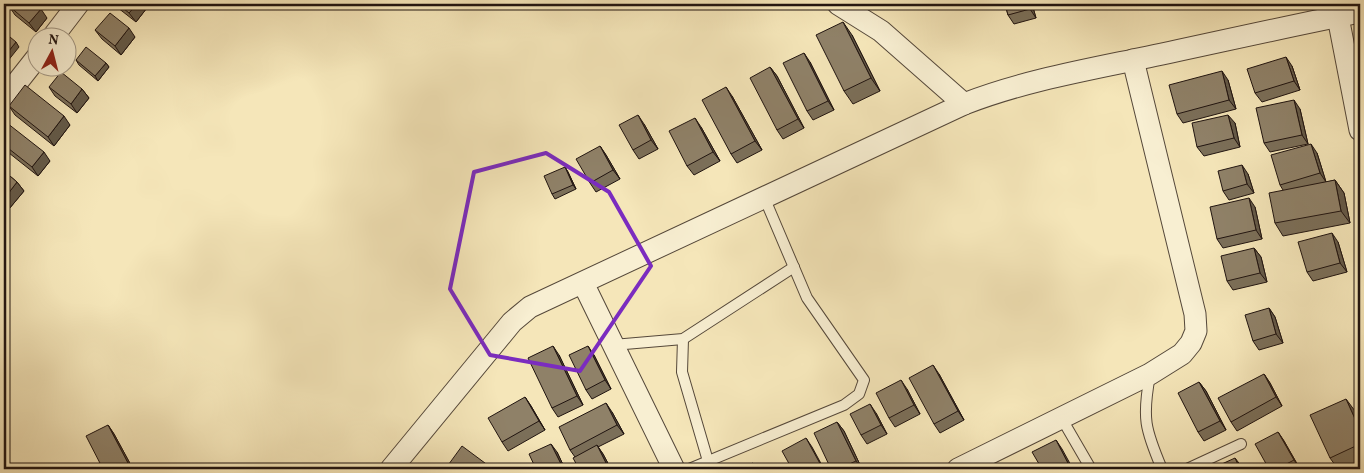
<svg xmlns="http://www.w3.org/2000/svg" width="1364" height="473" viewBox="0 0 1364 473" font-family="Vollkorn,serif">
<rect width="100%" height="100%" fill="#f5e6b9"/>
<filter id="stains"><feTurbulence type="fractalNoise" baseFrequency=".004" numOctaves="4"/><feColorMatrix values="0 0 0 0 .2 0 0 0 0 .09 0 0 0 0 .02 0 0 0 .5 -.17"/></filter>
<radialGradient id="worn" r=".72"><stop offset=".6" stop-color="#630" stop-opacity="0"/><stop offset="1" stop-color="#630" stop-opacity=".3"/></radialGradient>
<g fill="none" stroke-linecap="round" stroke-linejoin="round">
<defs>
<g id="lane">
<polyline points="683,339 682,372 708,461"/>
<polyline points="613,345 683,339 794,267"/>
<path d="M1150,375C1142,418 1145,429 1162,469"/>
<polyline points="1062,419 1091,469"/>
<polyline points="689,469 844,405 859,394 864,380 807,298 764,197"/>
<polyline points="1187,469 1241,444"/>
</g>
<g id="street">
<polyline points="838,4 881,31 964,104"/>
<polyline points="1338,17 1360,130"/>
<polyline points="52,38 78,4"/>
<polyline points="4,99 38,56"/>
<polyline points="583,283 674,469"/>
<path d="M391,469L512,322L530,307L964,104C1023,81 1086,70 1148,57C1219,42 1289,26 1360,12"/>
<polyline points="958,469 1150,374 1182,354 1191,343 1196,331 1195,314 1133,60"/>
</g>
</defs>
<use href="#lane" stroke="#55483a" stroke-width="12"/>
<use href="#street" stroke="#55483a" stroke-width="23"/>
<use href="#lane" stroke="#f8efd2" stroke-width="10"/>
<use href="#street" stroke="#f8efd2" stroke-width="21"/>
</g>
<g fill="#7b6f59" stroke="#201410">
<polygon points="113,4 150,4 136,22"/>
<polygon points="1005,4 1032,4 1036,18 1014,24 1008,15"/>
<polygon points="1049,4 1075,4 1052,8"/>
<polygon points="1098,4 1117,4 1100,7"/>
<polygon points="9,6 47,18 36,32 15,15"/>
<polygon points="95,30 135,37 121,55 102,39"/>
<polygon points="852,35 880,91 853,104 844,91"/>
<polygon points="76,60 106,63 109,67 98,81 79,65"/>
<polygon points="810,62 834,110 813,120 807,111"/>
<polygon points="1292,66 1300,90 1262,102 1255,93"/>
<polygon points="770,67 777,76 804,128 783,139 777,130"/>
<polygon points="1228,80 1236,109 1183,123 1177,114"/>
<polygon points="49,87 82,89 89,98 77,113 55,96"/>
<polygon points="732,96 762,150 737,163 731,154"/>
<polygon points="9,106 70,125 54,146 15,115"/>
<polygon points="1300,109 1308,144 1270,152 1264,143"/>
<polygon points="1235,123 1240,147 1204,156 1197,147"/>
<polygon points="644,124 658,149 639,159 633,150"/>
<polygon points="4,127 50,161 38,176 4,149"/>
<polygon points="701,127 720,161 694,175 687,166"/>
<polygon points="600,146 606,155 620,179 596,192 590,183"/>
<polygon points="1317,153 1326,182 1323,183 1335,180 1344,193 1350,223 1283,236 1275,223 1283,190 1280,185"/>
<polygon points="565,167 568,172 576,189 555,199 552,194"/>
<polygon points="4,171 17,182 24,191 9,209 4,205"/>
<polygon points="1248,174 1254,193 1229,200 1223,191"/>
<polygon points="1255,207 1262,239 1223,248 1217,239"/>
<polygon points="1338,242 1347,272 1313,281 1307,272"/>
<polygon points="1254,248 1261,257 1267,282 1233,290 1227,281"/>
<polygon points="1269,308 1275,317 1283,343 1259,350 1253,341"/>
<polygon points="559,355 583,405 558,417 552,408"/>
<polygon points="594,355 611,389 592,399 586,390"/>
<polygon points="939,374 964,420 940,433 934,424"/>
<polygon points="1264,374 1270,383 1282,406 1237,431 1231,422"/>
<polygon points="1199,382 1206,391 1226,430 1204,441 1198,432"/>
<polygon points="907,389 920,414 895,427 889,418"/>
<polygon points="525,397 531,406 545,430 508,451 502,442"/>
<polygon points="1355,411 1360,423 1360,461 1342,469 1338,469 1330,458"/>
<polygon points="612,412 624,434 598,447 603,454 611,469 579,469 575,457 570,450"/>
<polygon points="876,413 887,434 867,444 861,435"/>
<polygon points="837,422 844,431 862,469 831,469"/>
<polygon points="108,425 114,434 133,469 103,469"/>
<polygon points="1278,432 1284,441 1300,469 1269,469"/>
<polygon points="557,452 565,469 536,469"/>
</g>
<g fill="#645a49" stroke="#201410">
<polygon points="137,4 150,4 136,22 129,13"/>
<polygon points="1028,4 1032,4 1036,18 1030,9"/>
<polygon points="41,9 47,18 36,32 29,23"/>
<polygon points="843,22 852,35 880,91 871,78"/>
<polygon points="129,28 135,37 121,55 115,46"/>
<polygon points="16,42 19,47 7,62 4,57"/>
<polygon points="804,53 810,62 834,110 828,101"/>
<polygon points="1286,57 1292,66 1300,90 1294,81"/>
<polygon points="106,63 109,67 98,81 95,76"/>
<polygon points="770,67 777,76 804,128 798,119"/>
<polygon points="1222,71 1228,80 1236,109 1229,100"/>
<polygon points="4,75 8,81 4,86"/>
<polygon points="726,87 732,96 762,150 755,141"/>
<polygon points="82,89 89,98 77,113 71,104"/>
<polygon points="1294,100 1300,109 1308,144 1302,135"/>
<polygon points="638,115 644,124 658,149 651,140"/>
<polygon points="1228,115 1235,123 1240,147 1234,138"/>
<polygon points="64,116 70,125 54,146 48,137"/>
<polygon points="695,118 701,127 720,161 713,152"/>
<polygon points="1311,144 1317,153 1326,182 1320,173"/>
<polygon points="600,146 606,155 620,179 613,170"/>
<polygon points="44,152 50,161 38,176 32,167"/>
<polygon points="1242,165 1248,174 1254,193 1247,184"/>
<polygon points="565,167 568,172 576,189 573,185"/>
<polygon points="1335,180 1344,193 1350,223 1341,211"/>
<polygon points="17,182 24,191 9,209 4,202 4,199"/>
<polygon points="1249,198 1255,207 1262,239 1256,230"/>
<polygon points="1332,233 1338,242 1347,272 1340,263"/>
<polygon points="1254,248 1261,257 1267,282 1260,273"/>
<polygon points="1269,308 1275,317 1283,343 1276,334"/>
<polygon points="553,346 559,355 583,405 577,396"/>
<polygon points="588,346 594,355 611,389 605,380"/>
<polygon points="933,365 939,374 964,420 958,411"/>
<polygon points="1264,374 1270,383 1282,406 1276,397"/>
<polygon points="901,380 907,389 920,414 914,405"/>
<polygon points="1199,382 1206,391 1226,430 1220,421"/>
<polygon points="525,397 531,406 545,430 539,421"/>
<polygon points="1346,399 1355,411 1360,423 1360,430"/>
<polygon points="606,403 612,412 624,434 617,425"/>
<polygon points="870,404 876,413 887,434 881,425"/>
<polygon points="837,422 844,431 862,469 856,461"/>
<polygon points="108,425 114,434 133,469 132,469 129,465"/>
<polygon points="1278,432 1284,441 1300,469 1294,460"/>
<polygon points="806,438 812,447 824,469 823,469"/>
<polygon points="1056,440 1062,449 1073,469 1071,469"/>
<polygon points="551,444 557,452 565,469 564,469 562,466"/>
<polygon points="597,445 603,454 611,469 610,469 608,467"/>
<polygon points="1235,458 1242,467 1243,469 1240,469"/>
</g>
<g fill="#8f8168" stroke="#201410">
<polygon points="10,4 34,4 41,9 29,23 9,6"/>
<polygon points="118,4 137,4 129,13"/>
<polygon points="1005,4 1028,4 1030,9 1008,15"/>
<polygon points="110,13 129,28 115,46 95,30"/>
<polygon points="843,22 871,78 844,91 816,35"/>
<polygon points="4,32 16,42 4,57"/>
<polygon points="86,47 106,63 95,76 76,60"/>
<polygon points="804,53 828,101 807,111 783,63"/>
<polygon points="1286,57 1294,81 1255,93 1247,69"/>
<polygon points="770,67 798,119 777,130 750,78"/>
<polygon points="1222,71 1229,100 1177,114 1169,85"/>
<polygon points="61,72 82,89 71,104 49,87"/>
<polygon points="25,85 64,116 48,137 9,106"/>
<polygon points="726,87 755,141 731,154 702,100"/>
<polygon points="1294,100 1302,135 1264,143 1256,108"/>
<polygon points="638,115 651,140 633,150 619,125"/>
<polygon points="1228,115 1234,138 1197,147 1192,123"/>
<polygon points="695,118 713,152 687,166 669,131"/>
<polygon points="7,123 44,152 32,167 4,145 4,127"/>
<polygon points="1311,144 1320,173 1280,185 1271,155"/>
<polygon points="600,146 613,170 590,183 576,159"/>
<polygon points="1242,165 1247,184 1223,191 1218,171"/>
<polygon points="565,167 573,185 552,194 544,176"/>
<polygon points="4,171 17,182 4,199"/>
<polygon points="1335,180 1341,211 1275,223 1269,193"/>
<polygon points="1249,198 1256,230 1217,239 1210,207"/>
<polygon points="1332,233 1340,263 1307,272 1298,242"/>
<polygon points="1254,248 1260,273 1227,281 1221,256"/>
<polygon points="1269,308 1276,334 1253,341 1245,315"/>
<polygon points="553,346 577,396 552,408 528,358"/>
<polygon points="588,346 605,380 586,390 569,355"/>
<polygon points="933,365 958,411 934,424 909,378"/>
<polygon points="1264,374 1276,397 1231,422 1218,398"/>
<polygon points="901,380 914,405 889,418 876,393"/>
<polygon points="1199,382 1220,421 1198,432 1178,393"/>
<polygon points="1360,387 1360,401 1355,390"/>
<polygon points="525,397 539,421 502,442 488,418"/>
<polygon points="1346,399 1360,430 1360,444 1330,458 1310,415"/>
<polygon points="606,403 617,425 570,450 559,427"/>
<polygon points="870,404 881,425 861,435 850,414"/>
<polygon points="837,422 856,461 838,469 831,469 814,433"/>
<polygon points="108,425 129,465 122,469 103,469 86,436"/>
<polygon points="1278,432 1294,460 1277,469 1269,469 1255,444"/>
<polygon points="806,438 823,469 792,469 782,451"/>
<polygon points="1056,440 1071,469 1042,469 1032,452"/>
<polygon points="551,444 562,466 556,469 536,469 529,454"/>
<polygon points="597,445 608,467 605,469 579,469 573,458"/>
<polygon points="462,446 493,469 448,469 446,468"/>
<polygon points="1235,458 1240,469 1213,469 1213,468"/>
<polygon points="753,463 756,469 740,469"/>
<polygon points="1028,465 1030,469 1019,469"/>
</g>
<path fill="none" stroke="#7b2cbf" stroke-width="4" stroke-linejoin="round" d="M546,153L609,192L651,266L580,371L490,355L450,289L474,172Z"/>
<rect width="1364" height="473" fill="none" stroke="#f5e6b9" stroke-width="20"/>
<rect x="5" y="5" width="1354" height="463" fill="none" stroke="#201410" stroke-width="2.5"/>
<rect x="10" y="10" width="1344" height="453" fill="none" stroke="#201410"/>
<g transform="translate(52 52) rotate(7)"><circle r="24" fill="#f8efd2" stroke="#a29784"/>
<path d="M0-4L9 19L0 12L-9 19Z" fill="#8f2418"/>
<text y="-8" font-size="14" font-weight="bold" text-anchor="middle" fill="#201410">N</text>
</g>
<rect width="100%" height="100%" filter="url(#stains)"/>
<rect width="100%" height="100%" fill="url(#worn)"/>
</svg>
